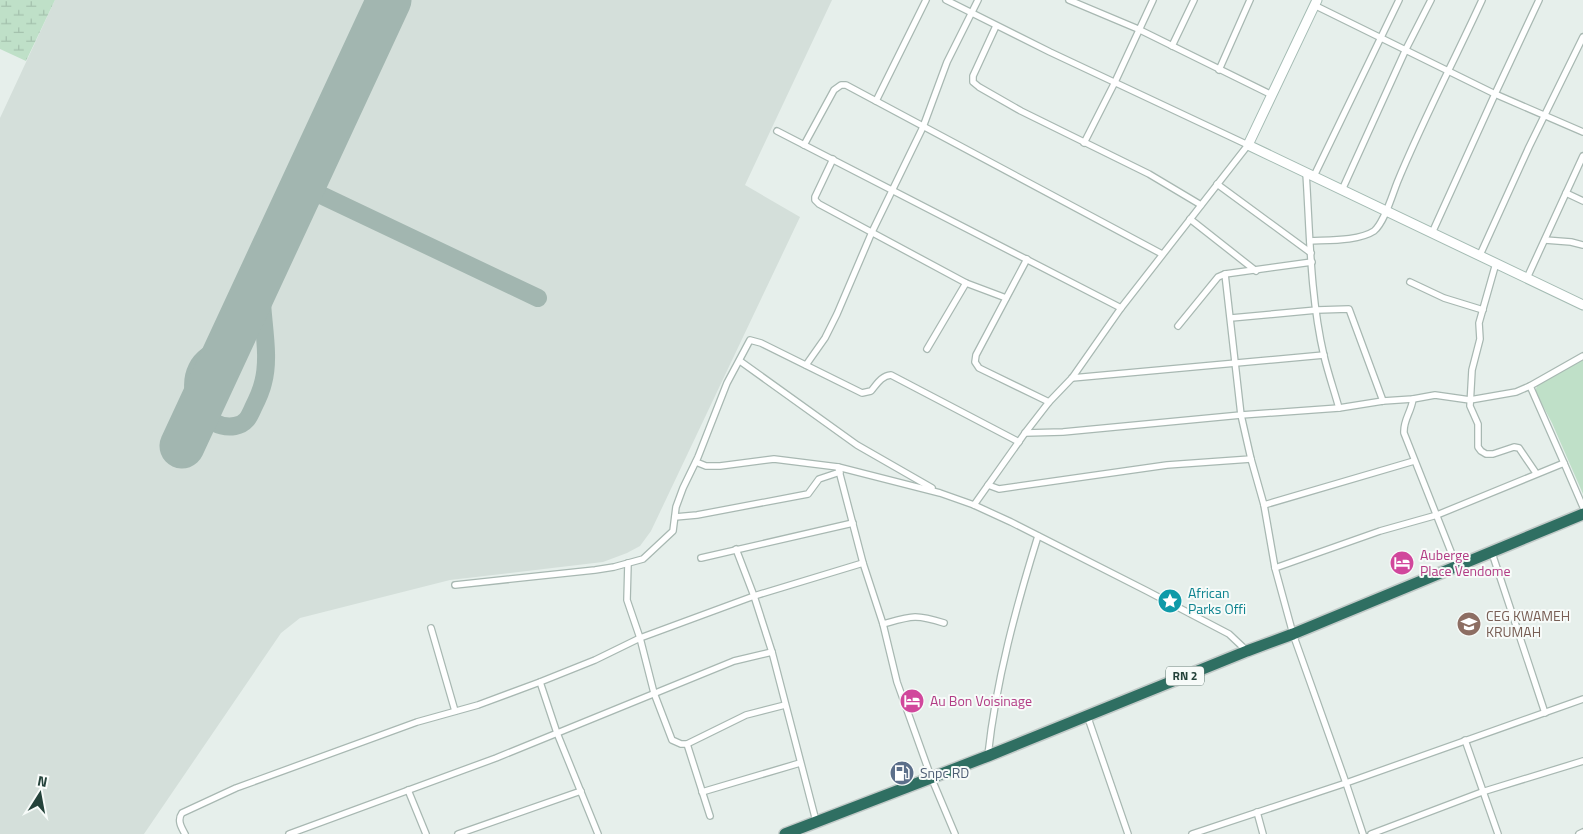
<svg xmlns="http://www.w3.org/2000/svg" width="1583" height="834" viewBox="0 0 1583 834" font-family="'Titillium Web',sans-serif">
<defs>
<pattern id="wetland-marsh" width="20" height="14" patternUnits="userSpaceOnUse" patternTransform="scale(1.25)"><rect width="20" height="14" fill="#bfe0c8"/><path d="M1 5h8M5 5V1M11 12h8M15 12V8" fill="none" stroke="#a4c1ad"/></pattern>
</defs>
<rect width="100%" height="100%" fill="#e6efeb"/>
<polygon fill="#d4dfda" points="55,0 832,0 745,185 800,217 651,531 640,546 627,553 603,562 450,580 300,618 281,633 144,834 0,834 0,118"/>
<polygon fill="#bfe0c8" points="1583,360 1583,494 1552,423 1535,391 1538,384"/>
<polygon fill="url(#wetland-marsh)" points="0,0 55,0 26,61 0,49"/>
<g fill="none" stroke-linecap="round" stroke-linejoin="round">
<g stroke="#a2b6b0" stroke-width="18">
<polyline points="302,186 538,298"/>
<path d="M229,343C218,350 203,355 197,368C184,394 205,431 235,426C246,424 249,417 253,408C257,400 261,392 263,383C272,351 258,308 262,273"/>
</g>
<polyline stroke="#a2b6b0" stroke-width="45" points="182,446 389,0"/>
<defs>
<g id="street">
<polyline points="946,0 1050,52 1248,145 1121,308 1072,378 1049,402 1025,433 974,505"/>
<polyline points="1069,0 1138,29 1272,95"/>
<polyline points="1314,5 1495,94 1583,132"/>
<polyline points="996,26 973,76 973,82 979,87 1021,111 1149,174 1201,205"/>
<polyline points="1172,46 1194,0"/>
<polyline points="1219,70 1250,0"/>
<polyline points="876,101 926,0"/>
<polyline points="777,131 1121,308"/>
<polyline points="1084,143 1115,82 1153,0"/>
<polyline points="804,145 834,90 841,85 846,85 1162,254"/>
<polyline points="833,159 815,197 815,200 819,204 966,283 1006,298"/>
<path d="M1306,173C1310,234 1310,296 1324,356C1328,373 1334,390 1339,408"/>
<polyline points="1314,176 1399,0"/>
<polyline points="1217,184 1311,253"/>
<polyline points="1342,190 1406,49 1431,0"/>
<polyline points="1566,193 1583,201"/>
<polyline points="1190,219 1256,271"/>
<polyline points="1432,233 1495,94 1539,0"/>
<polyline points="1545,240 1571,242 1583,245"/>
<path d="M1310,241C1328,240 1359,241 1374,231C1384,223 1392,196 1397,183C1422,122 1454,61 1482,0"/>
<polyline points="1480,255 1529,147 1583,37"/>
<polyline points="1027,259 976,355 975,362 979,368 1049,402"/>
<polyline points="1496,263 1479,323 1480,339 1472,370 1470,406 1478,424 1478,447 1481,451 1486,454 1493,454 1514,447 1519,448 1536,473"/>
<polyline points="1527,278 1583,156"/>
<polyline points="1410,282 1444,298 1483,310"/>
<polyline points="1231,318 1317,310 1349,309 1383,401"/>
<polyline points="1178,326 1218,277 1225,274 1312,262"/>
<polyline points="927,349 966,283"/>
<polyline points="740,361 857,445 932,488"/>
<polyline points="806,365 825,338 837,314 872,232 923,127 947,62 978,0"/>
<polyline points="1072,378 1324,355"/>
<polyline points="1530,386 1564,463"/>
<path d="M1413,399C1411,413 1403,420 1404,433L1457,567"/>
<polyline points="1025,433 1063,432 1241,415 1339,408 1383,401 1413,399 1435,395 1470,400 1516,392 1530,386 1583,356"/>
<polyline points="1251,459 1264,505 1275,568 1293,634 1346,783 1363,834"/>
<polyline points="696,462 706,466 720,466 774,459 838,467 940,493 974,505 1011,522 1147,591 1229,634 1247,651"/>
<polyline points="838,467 863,563 883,624 897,682 931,777 955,834"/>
<polyline points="988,485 999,489 1167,465 1251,459 1241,415 1225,274"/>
<polyline points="1264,505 1414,461"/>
<polyline points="675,517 697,515 808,494 819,479 840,472"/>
<polyline points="736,549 754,596 772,652 816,821"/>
<polyline points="1492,553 1545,713"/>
<polyline points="701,558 853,523"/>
<polyline points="628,563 627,600 640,638 654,693 672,740 681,744 687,744 746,715 785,705"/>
<polyline points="1275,568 1380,531 1437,515 1564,463 1583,507"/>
<path d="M455,585L595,570L614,567L643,559L673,531L676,507L683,488L698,457L727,383L750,340L761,343L862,393L871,391C877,384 881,376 891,375L1019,442"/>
<path d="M883,624C912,616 915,614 944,623"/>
<polyline points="431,628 455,711"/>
<polyline points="540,682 557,733 598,834"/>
<polyline points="1087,715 1128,834"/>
<polyline points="1465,740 1498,834"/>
<polyline points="687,744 710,816"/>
<path d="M988,755C996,681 1016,607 1038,536"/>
<polyline points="408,790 426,834"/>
<polyline points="702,792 800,763"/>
<polyline points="1257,812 1263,834"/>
<path d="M185,834C181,827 177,820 182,813L236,788L417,722L478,705L540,682L595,660L640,638L754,596L863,563"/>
<polyline points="289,834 496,758 734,661 772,652"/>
<polyline points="458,834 581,791"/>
<polyline points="1192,834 1346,783 1583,699"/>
<polyline points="1371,834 1482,792 1583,761"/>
<polyline points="1579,834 1583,832"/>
</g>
<polyline id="secondary" points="1317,0 1248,145 1583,305"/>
<polyline id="highway" points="785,834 988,756 1247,651 1293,634 1583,514"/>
</defs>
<use href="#street" stroke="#a8b8b2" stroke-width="8"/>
<use href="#secondary" stroke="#a4bbb3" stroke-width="11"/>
<use href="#highway" stroke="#c2cac8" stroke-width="14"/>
<use href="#street" stroke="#fff" stroke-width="5.5"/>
<use href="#secondary" stroke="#fff" stroke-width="9"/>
<use href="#highway" stroke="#2f6f62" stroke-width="11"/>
</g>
<defs>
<symbol id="hotel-disc" viewBox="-11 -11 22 22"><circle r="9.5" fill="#d1479c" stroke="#f7fbf9"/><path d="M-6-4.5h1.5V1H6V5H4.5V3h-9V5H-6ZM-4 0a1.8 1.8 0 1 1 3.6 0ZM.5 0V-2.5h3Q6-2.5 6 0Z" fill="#fff"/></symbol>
<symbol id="sight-disc" viewBox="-11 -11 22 22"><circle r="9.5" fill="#0f9aa8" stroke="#f7fbf9"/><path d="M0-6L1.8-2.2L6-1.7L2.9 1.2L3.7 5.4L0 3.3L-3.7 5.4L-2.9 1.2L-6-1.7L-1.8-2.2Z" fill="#fff"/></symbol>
<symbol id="school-disc" viewBox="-11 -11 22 22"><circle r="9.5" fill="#8d6e63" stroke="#f7fbf9"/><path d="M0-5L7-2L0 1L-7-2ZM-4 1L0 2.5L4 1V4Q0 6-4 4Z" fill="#fff"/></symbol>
<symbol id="fuel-disc" viewBox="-11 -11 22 22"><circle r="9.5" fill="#5c6f8a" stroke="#f7fbf9"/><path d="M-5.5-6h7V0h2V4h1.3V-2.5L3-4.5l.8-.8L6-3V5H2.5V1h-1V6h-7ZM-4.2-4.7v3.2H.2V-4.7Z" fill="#fff"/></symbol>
</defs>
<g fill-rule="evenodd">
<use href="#hotel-disc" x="1388" y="549" width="28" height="28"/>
<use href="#sight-disc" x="1156" y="587" width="28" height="28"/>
<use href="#school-disc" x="1455" y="610" width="28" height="28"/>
<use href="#hotel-disc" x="898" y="687" width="28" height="28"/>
<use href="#fuel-disc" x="888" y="759" width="28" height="28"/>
</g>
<g text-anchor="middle" stroke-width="4" stroke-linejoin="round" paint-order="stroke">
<rect fill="#f7fbf9" stroke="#637a73" stroke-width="1" x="1166" y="666.5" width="38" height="19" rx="4"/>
<g font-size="12" font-weight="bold" fill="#24423a">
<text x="1185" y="680">RN 2</text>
</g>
<g font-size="14" fill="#b23c85" stroke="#f7fbf9" text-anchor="start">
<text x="1420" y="560">Auberge<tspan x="1420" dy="16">Place Vendome</tspan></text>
<text x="930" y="706">Au Bon Voisinage</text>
</g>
<g font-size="14" fill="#0d838f" stroke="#f7fbf9" text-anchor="start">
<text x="1188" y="598">African<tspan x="1188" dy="16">Parks Offi</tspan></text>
</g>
<g font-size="14" fill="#785e54" stroke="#f7fbf9" text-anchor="start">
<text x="1486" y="621">CEG KWAMEH<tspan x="1486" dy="16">KRUMAH</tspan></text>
</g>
<g font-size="14" fill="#4e5e75" stroke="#f7fbf9" text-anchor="start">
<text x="920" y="778">Snpc RD</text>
</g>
</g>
<g transform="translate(40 794) rotate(11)" stroke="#f7fbf9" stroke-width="4" paint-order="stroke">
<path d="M0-4L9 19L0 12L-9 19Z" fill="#24423a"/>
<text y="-8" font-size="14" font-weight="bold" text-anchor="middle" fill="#24423a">N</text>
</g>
</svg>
